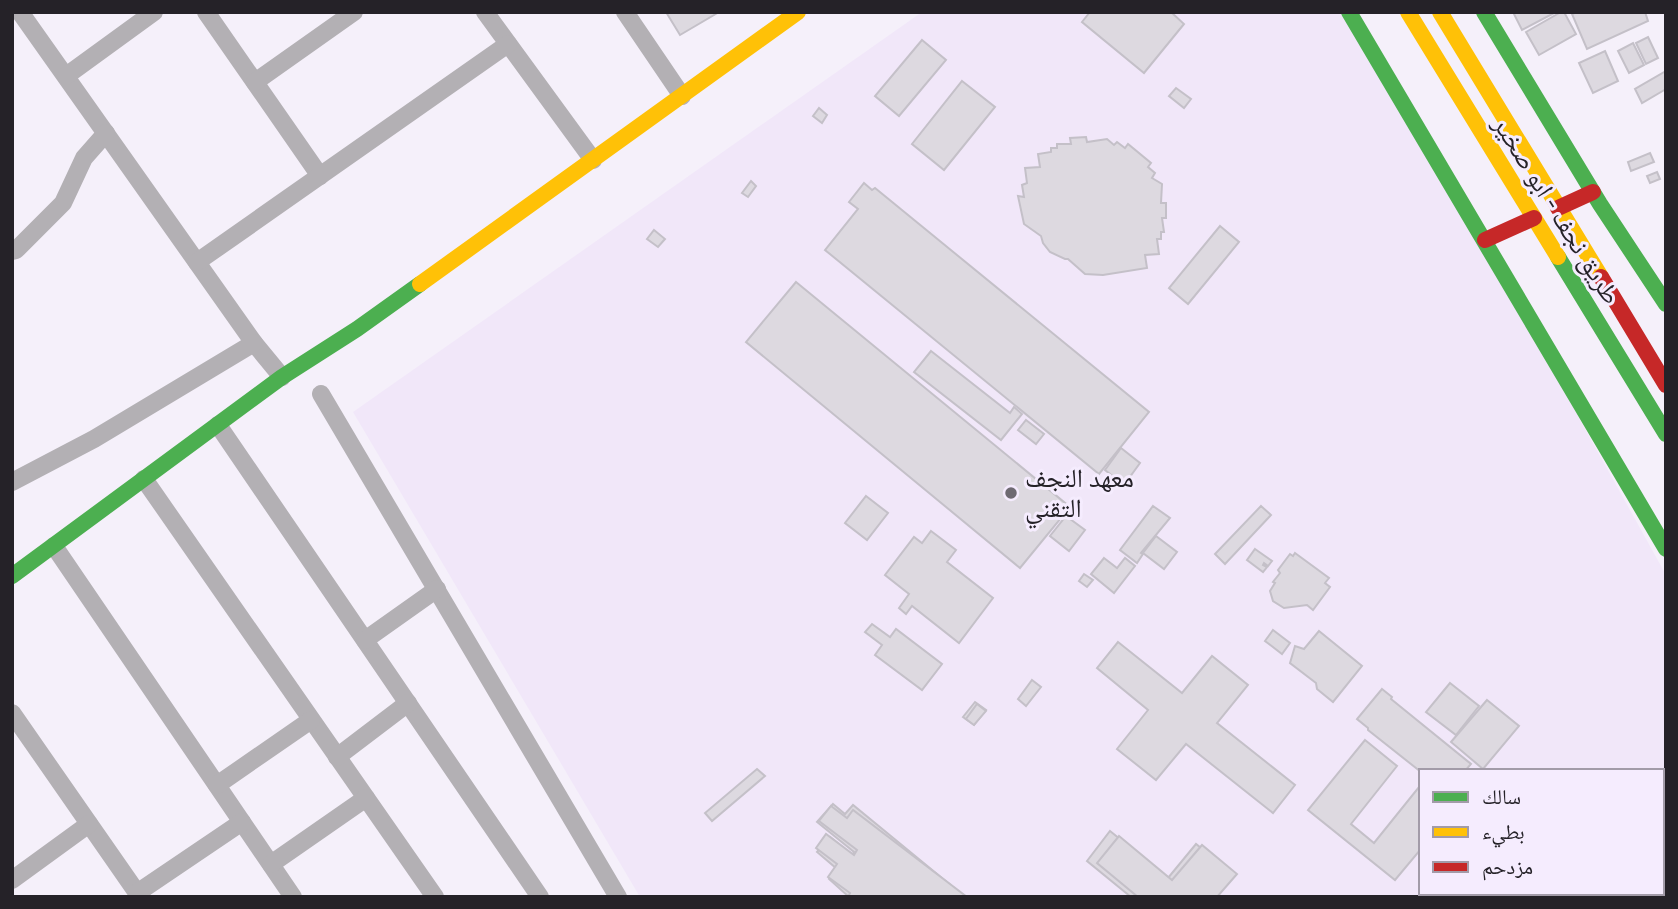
<svg xmlns="http://www.w3.org/2000/svg" width="1678" height="909" viewBox="0 0 1678 909" font-family="Karla,'Noto Naskh Arabic',sans-serif">
<rect width="100%" height="100%" fill="#f5f0fa"/>
<path fill="#f1e7f9" fill-rule="evenodd" d="M922,12H1354L1666,575V897H640L353,412ZM1421,771H1662V893H1421Z"/>
<g fill="#ddd9e0" stroke="#c4c0c8" stroke-width="2">
<polygon points="666,12 719,12 680,35"/>
<polygon points="1090,12 1171,12 1184,24 1144,73 1082,22"/>
<polygon points="1513,12 1556,12 1522,30"/>
<polygon points="1561,12 1564,12 1576,34 1539,55 1526,32"/>
<polygon points="1577,12 1645,12 1648,21 1587,49 1572,14"/>
<polygon points="1648,37 1658,58 1646,64 1636,43"/>
<polygon points="922,40 946,60 899,116 875,96"/>
<polygon points="1633,43 1644,65 1629,73 1618,51"/>
<polygon points="1605,51 1618,81 1593,93 1579,63"/>
<polygon points="1666,71 1666,89 1642,103 1635,89"/>
<polygon points="962,81 995,107 944,170 912,144"/>
<polygon points="1176,88 1191,99 1184,108 1169,96"/>
<polygon points="819,108 827,115 822,123 813,116"/>
<polygon points="1086,137 1087,142 1107,139 1114,145 1117,142 1125,148 1128,144 1151,163 1148,167 1155,173 1152,178 1162,184 1161,203 1166,203 1166,218 1162,218 1164,232 1161,232 1161,239 1157,239 1159,254 1145,255 1147,268 1103,275 1085,274 1068,259 1065,259 1050,252 1043,243 1041,236 1024,224 1018,196 1024,197 1022,185 1027,183 1025,168 1040,167 1038,154 1051,152 1051,148 1057,148 1057,144 1071,144 1070,138"/>
<polygon points="1650,153 1654,162 1631,171 1628,162"/>
<polygon points="1657,172 1660,179 1650,183 1647,176"/>
<polygon points="751,181 756,186 748,197 742,193"/>
<polygon points="864,183 872,190 875,188 1149,412 1099,474 825,250 858,209 849,202"/>
<polygon points="1220,226 1239,242 1188,304 1169,288"/>
<polygon points="654,230 665,239 658,247 647,239"/>
<polygon points="796,282 1070,507 1020,568 746,342"/>
<polygon points="931,351 1010,413 1014,407 1022,414 1001,440 914,372"/>
<polygon points="1026,420 1044,434 1036,444 1018,430"/>
<polygon points="1121,448 1140,463 1124,485 1105,470"/>
<polygon points="866,496 888,513 867,540 845,523"/>
<polygon points="1153,506 1170,518 1141,553 1143,554 1137,563 1120,550"/>
<polygon points="1261,506 1271,515 1225,564 1215,554"/>
<polygon points="1066,516 1085,530 1069,551 1050,536"/>
<polygon points="931,531 956,550 947,562 993,598 959,643 912,606 906,614 899,608 909,594 885,575 914,537 922,543"/>
<polygon points="1156,536 1177,552 1164,569 1143,553"/>
<polygon points="1255,549 1272,561 1268,566 1264,563 1263,565 1267,567 1263,572 1247,560"/>
<polygon points="1295,553 1329,578 1325,583 1330,587 1313,610 1307,605 1284,608 1273,601 1270,591 1275,583 1273,582 1280,573 1278,570 1290,554 1293,556"/>
<polygon points="1104,558 1117,568 1125,558 1135,566 1114,593 1091,574"/>
<polygon points="1084,574 1093,580 1087,587 1079,581"/>
<polygon points="872,624 890,637 896,629 942,664 922,690 875,655 882,645 865,632"/>
<polygon points="1273,630 1290,643 1282,654 1265,641"/>
<polygon points="1319,631 1362,666 1333,702 1317,689 1316,683 1290,663 1295,646 1304,649"/>
<polygon points="1118,642 1182,693 1212,656 1248,685 1217,723 1295,785 1273,813 1186,744 1156,780 1117,749 1148,710 1097,668"/>
<polygon points="1032,680 1041,687 1026,706 1018,699"/>
<polygon points="1450,683 1479,706 1456,735 1426,712"/>
<polygon points="1382,689 1392,697 1391,699 1471,764 1465,771 1421,771 1421,772 1368,730 1368,728 1357,719"/>
<polygon points="1487,700 1519,726 1483,769 1451,742"/>
<polygon points="975,702 986,710 974,725 963,717"/>
<polygon points="977,704 986,711 974,725 966,719"/>
<polygon points="1365,740 1397,766 1351,824 1374,843 1419,787 1421,789 1421,849 1395,880 1308,810"/>
<polygon points="757,769 765,776 712,821 705,813"/>
<polygon points="833,804 845,814 853,805 965,897 849,897 829,879 837,869 817,852 830,837 852,855 854,852 817,822"/>
<polygon points="831,806 847,818 853,810 967,897 848,897 850,893 828,877 837,864 816,848 826,834 854,855 857,850 819,821"/>
<polygon points="1110,831 1168,878 1196,844 1233,874 1214,897 1131,897 1087,861"/>
<polygon points="1119,836 1172,880 1202,845 1237,874 1217,897 1138,897 1097,863"/>
</g>
<g fill="none" stroke-linecap="round" stroke-linejoin="round">
<g stroke="#b3b0b4" stroke-width="18">
<polyline points="20,12 254,343 282,377"/>
<polyline points="206,12 320,176"/>
<polyline points="485,12 593,160"/>
<polyline points="625,12 682,96"/>
<polyline points="66,76 154,12"/>
<polyline points="255,82 354,12"/>
<polyline points="12,251 16,250 63,203 84,158 106,133"/>
<polyline points="197,262 508,44"/>
<polyline points="321,394 618,897"/>
<polyline points="218,425 540,897"/>
<polyline points="144,479 435,897"/>
<polyline points="12,482 94,439 254,343"/>
<polyline points="54,546 293,897"/>
<polyline points="365,640 437,589"/>
<polyline points="12,713 140,897"/>
<polyline points="337,757 408,703"/>
<polyline points="217,785 311,720"/>
<polyline points="271,864 366,798"/>
<polyline points="12,880 89,824"/>
<polyline points="137,893 242,822"/>
</g>
<g stroke="#4caf50" stroke-width="16">
<polyline points="1349,12 1666,549"/>
<polyline points="1484,12 1600,204 1666,304"/>
<polyline points="1558,257 1666,434"/>
<polyline points="12,576 282,377 357,329 420,284"/>
</g>
<g stroke="#ffc107" stroke-width="16">
<polyline points="1408,12 1558,257"/>
<polyline points="1440,12 1601,277"/>
<polyline points="420,284 798,12"/>
</g>
<g stroke="#c62828" stroke-width="16">
<polyline points="1558,208 1593,192"/>
<polyline points="1485,240 1534,218"/>
<polyline points="1601,277 1666,385"/>
</g>
</g>
<circle fill="#6e6a72" stroke="#f5ecfe" stroke-width="2.5" cx="1011" cy="493" r="7"/>
<g text-anchor="middle" stroke-width="6" stroke-linejoin="round" paint-order="stroke">
<g font-size="26" fill="#252228" stroke="#f5ecfe">
<text transform="translate(1557 210) rotate(58)" y="9">طريق نجف - ابو صخير</text>
</g>
<g font-size="26" fill="#252228" stroke="#f5ecfe" text-anchor="start">
<text x="1025" y="487">معهد النجف<tspan x="1025" dy="30">التقني</tspan></text>
</g>
</g>
<rect width="1678" height="909" fill="none" stroke="#252228" stroke-width="28"/>
<rect x="1419" y="769" width="245" height="126" fill="#f5ecfe" stroke="#a29ba8" stroke-width="2"/>
<rect x="1433" y="792" width="35" height="10" fill="#4caf50" stroke="#a29ba8" stroke-width="2"/>
<text x="1482" y="804" font-size="21" fill="#252228">سالك</text>
<rect x="1433" y="827" width="35" height="10" fill="#ffc107" stroke="#a29ba8" stroke-width="2"/>
<text x="1482" y="839" font-size="21" fill="#252228">بطيء</text>
<rect x="1433" y="862" width="35" height="10" fill="#c62828" stroke="#a29ba8" stroke-width="2"/>
<text x="1482" y="874" font-size="21" fill="#252228">مزدحم</text>
</svg>
